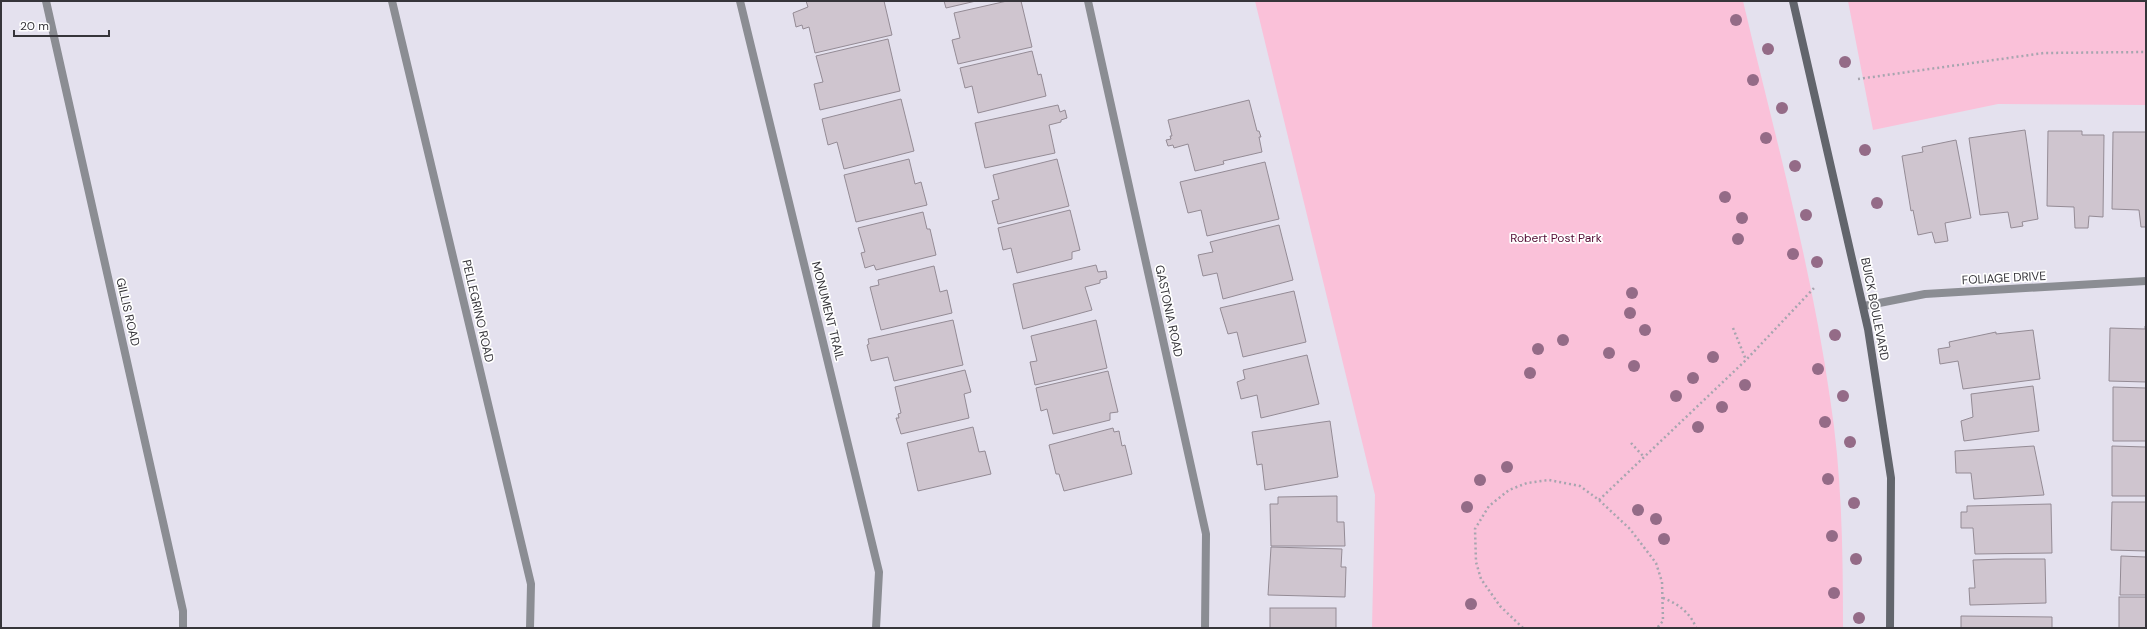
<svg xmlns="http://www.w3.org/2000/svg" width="2147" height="629" viewBox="0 0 2147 629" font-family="'DM Sans',sans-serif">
<rect width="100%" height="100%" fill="#e4e1ee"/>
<g fill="#fac1d9">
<path d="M1255,1H1743C1774,133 1811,264 1830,398C1842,474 1843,551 1843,628H1372L1375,495Z"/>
<polygon points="1848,1 2146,1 2146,105 1998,104 1873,130"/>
</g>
<g fill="#cfc5cf" stroke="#948b95">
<polygon points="806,1 884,1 892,35 815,53 809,27 803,29 802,25 796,27 793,13 808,7"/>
<polygon points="944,1 976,1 946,8"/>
<polygon points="1007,1 1021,1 1032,47 958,64 952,40 960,38 954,13"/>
<polygon points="888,39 900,91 820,110 814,84 823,82 816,56"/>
<polygon points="1032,51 1038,75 1041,74 1046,96 978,113 972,86 965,88 960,68"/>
<polygon points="901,99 914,151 844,169 837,142 828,145 822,119"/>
<polygon points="1249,100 1257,131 1259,131 1261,137 1259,137 1262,152 1223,161 1224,164 1195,171 1188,144 1174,148 1173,145 1168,146 1166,140 1171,139 1170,136 1172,136 1168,120"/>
<polygon points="1058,105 1060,112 1065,110 1067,118 1061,120 1061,122 1049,125 1055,153 985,168 975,123"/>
<polygon points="2025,130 2038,219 2022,222 2023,226 2011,228 2008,212 1980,215 1969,138"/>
<polygon points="2048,131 2082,131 2082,135 2104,135 2103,217 2089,216 2088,228 2075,228 2074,207 2047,206"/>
<polygon points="2113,132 2146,132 2146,227 2141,227 2139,210 2112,209"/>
<polygon points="1956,140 1971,218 1945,223 1948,241 1935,243 1932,232 1918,235 1913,210 1911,211 1902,156 1923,152 1922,147"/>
<polygon points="909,159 915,184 921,182 927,205 856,222 844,175"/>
<polygon points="1057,159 1069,206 998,224 992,201 999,199 993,175"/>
<polygon points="1265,162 1279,219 1207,236 1201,210 1188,213 1180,182"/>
<polygon points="1070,210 1080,250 1072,252 1072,259 1017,273 1011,248 1003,250 998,228"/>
<polygon points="923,212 927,229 930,229 936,255 876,270 874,265 865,268 861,253 865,252 858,228"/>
<polygon points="1279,225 1293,280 1223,299 1217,273 1203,276 1198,255 1213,252 1210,242"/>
<polygon points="1096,265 1098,272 1106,271 1107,278 1100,280 1100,283 1085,287 1092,310 1023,329 1013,284"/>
<polygon points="934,266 940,292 947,290 952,313 881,330 870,287 879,285 878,280"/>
<polygon points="1294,291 1306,342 1243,357 1237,332 1228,334 1220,308"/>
<polygon points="953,320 963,365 894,381 888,357 871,361 867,345 869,344 868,339"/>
<polygon points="1096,320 1107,368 1035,385 1030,362 1037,361 1031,336"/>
<polygon points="2145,326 2146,326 2146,382 2109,381 2110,328 2145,329"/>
<polygon points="2033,330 2040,379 1963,389 1958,361 1940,364 1938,349 1950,347 1949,342 1996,332 1996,334"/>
<polygon points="1307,355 1319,404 1261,418 1257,395 1241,399 1237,382 1245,379 1243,370"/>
<polygon points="965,370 971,392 964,394 969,418 901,434 896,418 899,418 898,414 901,413 895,387"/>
<polygon points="1108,371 1118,412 1110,413 1110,420 1053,434 1047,409 1041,411 1036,388"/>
<polygon points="2033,386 2039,431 1964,441 1961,421 1973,417 1971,394"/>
<polygon points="2113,387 2146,388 2146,441 2113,441"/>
<polygon points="1330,421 1338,477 1265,490 1262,464 1257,465 1252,432"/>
<polygon points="973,427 979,452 985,451 991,474 918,491 907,443"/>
<polygon points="1113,428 1114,432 1119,431 1122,446 1125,445 1132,474 1064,491 1059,474 1056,474 1049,445"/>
<polygon points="2034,446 2044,495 1974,499 1971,473 1956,473 1955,451"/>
<polygon points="2112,446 2146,447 2146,496 2112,496"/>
<polygon points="1337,496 1337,522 1344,522 1345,546 1271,546 1270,504 1278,504 1278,497"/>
<polygon points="2112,502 2146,502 2146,551 2111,550"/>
<polygon points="2051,504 2052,553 1975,554 1973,528 1961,528 1961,512 1967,512 1967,506"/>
<polygon points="1271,547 1342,549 1341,567 1346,567 1345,597 1268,595"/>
<polygon points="2121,556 2146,557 2146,595 2120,595"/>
<polygon points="2004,559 2045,559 2046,603 1970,605 1969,588 1975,588 1973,560"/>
<rect x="2119" y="597" width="27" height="31"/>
<rect x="1270" y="608" width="66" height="20"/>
<polygon points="1961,616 2052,617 2052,628 1961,628"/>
</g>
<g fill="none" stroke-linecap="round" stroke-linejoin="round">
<g stroke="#a7a5af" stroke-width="2.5" stroke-dasharray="2 3" stroke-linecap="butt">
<polyline points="1858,79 2044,53 2146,52"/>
<polyline points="1733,328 1746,360"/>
<polyline points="1631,443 1644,457"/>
<polyline points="1599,500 1746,360 1814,288"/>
<path d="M1663,598C1677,603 1691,613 1696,628"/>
<polyline points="1523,628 1500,606 1481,579 1476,562 1475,529 1489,506 1509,490 1527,483 1549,480 1580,486 1599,500 1630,529 1656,563 1662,582 1663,621 1657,628"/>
</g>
<g stroke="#8b8d93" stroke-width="8">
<polyline points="46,1 183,611 183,628"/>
<polyline points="392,1 531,584 530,628"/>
<polyline points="740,1 879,572 876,628"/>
<polyline points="1088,1 1206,534 1205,628"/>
<polyline points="1864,306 1925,294 2146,281"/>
</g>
<polyline stroke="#62656c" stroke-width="8" points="1793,1 1868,329 1891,478 1890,628"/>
</g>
<g fill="#946b87">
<circle cx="1736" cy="20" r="6"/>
<circle cx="1768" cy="49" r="6"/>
<circle cx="1845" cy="62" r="6"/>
<circle cx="1753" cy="80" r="6"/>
<circle cx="1782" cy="108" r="6"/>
<circle cx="1766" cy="138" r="6"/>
<circle cx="1865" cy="150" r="6"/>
<circle cx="1795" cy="166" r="6"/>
<circle cx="1725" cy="197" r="6"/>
<circle cx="1877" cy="203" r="6"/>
<circle cx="1806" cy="215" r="6"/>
<circle cx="1742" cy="218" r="6"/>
<circle cx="1738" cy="239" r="6"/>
<circle cx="1793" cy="254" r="6"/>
<circle cx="1817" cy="262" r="6"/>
<circle cx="1632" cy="293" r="6"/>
<circle cx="1630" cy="313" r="6"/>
<circle cx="1645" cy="330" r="6"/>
<circle cx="1835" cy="335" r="6"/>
<circle cx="1563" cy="340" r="6"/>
<circle cx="1538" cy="349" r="6"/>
<circle cx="1609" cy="353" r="6"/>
<circle cx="1713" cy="357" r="6"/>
<circle cx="1634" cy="366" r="6"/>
<circle cx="1818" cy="369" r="6"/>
<circle cx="1530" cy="373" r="6"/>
<circle cx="1693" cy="378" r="6"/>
<circle cx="1745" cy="385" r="6"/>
<circle cx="1676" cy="396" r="6"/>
<circle cx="1843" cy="396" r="6"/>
<circle cx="1722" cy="407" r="6"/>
<circle cx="1825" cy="422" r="6"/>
<circle cx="1698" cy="427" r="6"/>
<circle cx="1850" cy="442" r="6"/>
<circle cx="1507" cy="467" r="6"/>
<circle cx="1828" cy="479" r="6"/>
<circle cx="1480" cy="480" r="6"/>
<circle cx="1854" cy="503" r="6"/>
<circle cx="1467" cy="507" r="6"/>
<circle cx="1638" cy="510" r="6"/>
<circle cx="1656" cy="519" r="6"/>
<circle cx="1832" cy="536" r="6"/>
<circle cx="1664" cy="539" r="6"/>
<circle cx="1856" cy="559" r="6"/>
<circle cx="1834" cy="593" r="6"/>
<circle cx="1471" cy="604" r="6"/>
<circle cx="1859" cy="618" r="6"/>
</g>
<g text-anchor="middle" stroke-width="3.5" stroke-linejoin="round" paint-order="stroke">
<g font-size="12" fill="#520b33" stroke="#fff">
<text x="1556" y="242">Robert Post Park</text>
</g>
<g font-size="12" fill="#36353a" stroke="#fff">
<text transform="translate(2004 278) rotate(-3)" y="4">FOLIAGE DRIVE</text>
<text transform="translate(1875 309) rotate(79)" y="4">BUICK BOULEVARD</text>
<text transform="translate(478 311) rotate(77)" y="4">PELLEGRINO ROAD</text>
<text transform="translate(828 311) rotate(76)" y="4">MONUMENT TRAIL</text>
<text transform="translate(1169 311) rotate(78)" y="4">GASTONIA ROAD</text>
<text transform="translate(128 312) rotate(77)" y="4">GILLIS ROAD</text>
</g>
</g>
<rect width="2147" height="629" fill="none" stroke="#36353a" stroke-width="4"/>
<path d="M14 30v6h95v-6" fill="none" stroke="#36353a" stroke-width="2"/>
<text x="20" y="30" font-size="12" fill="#36353a" stroke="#ffffff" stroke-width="3" paint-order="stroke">20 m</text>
</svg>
